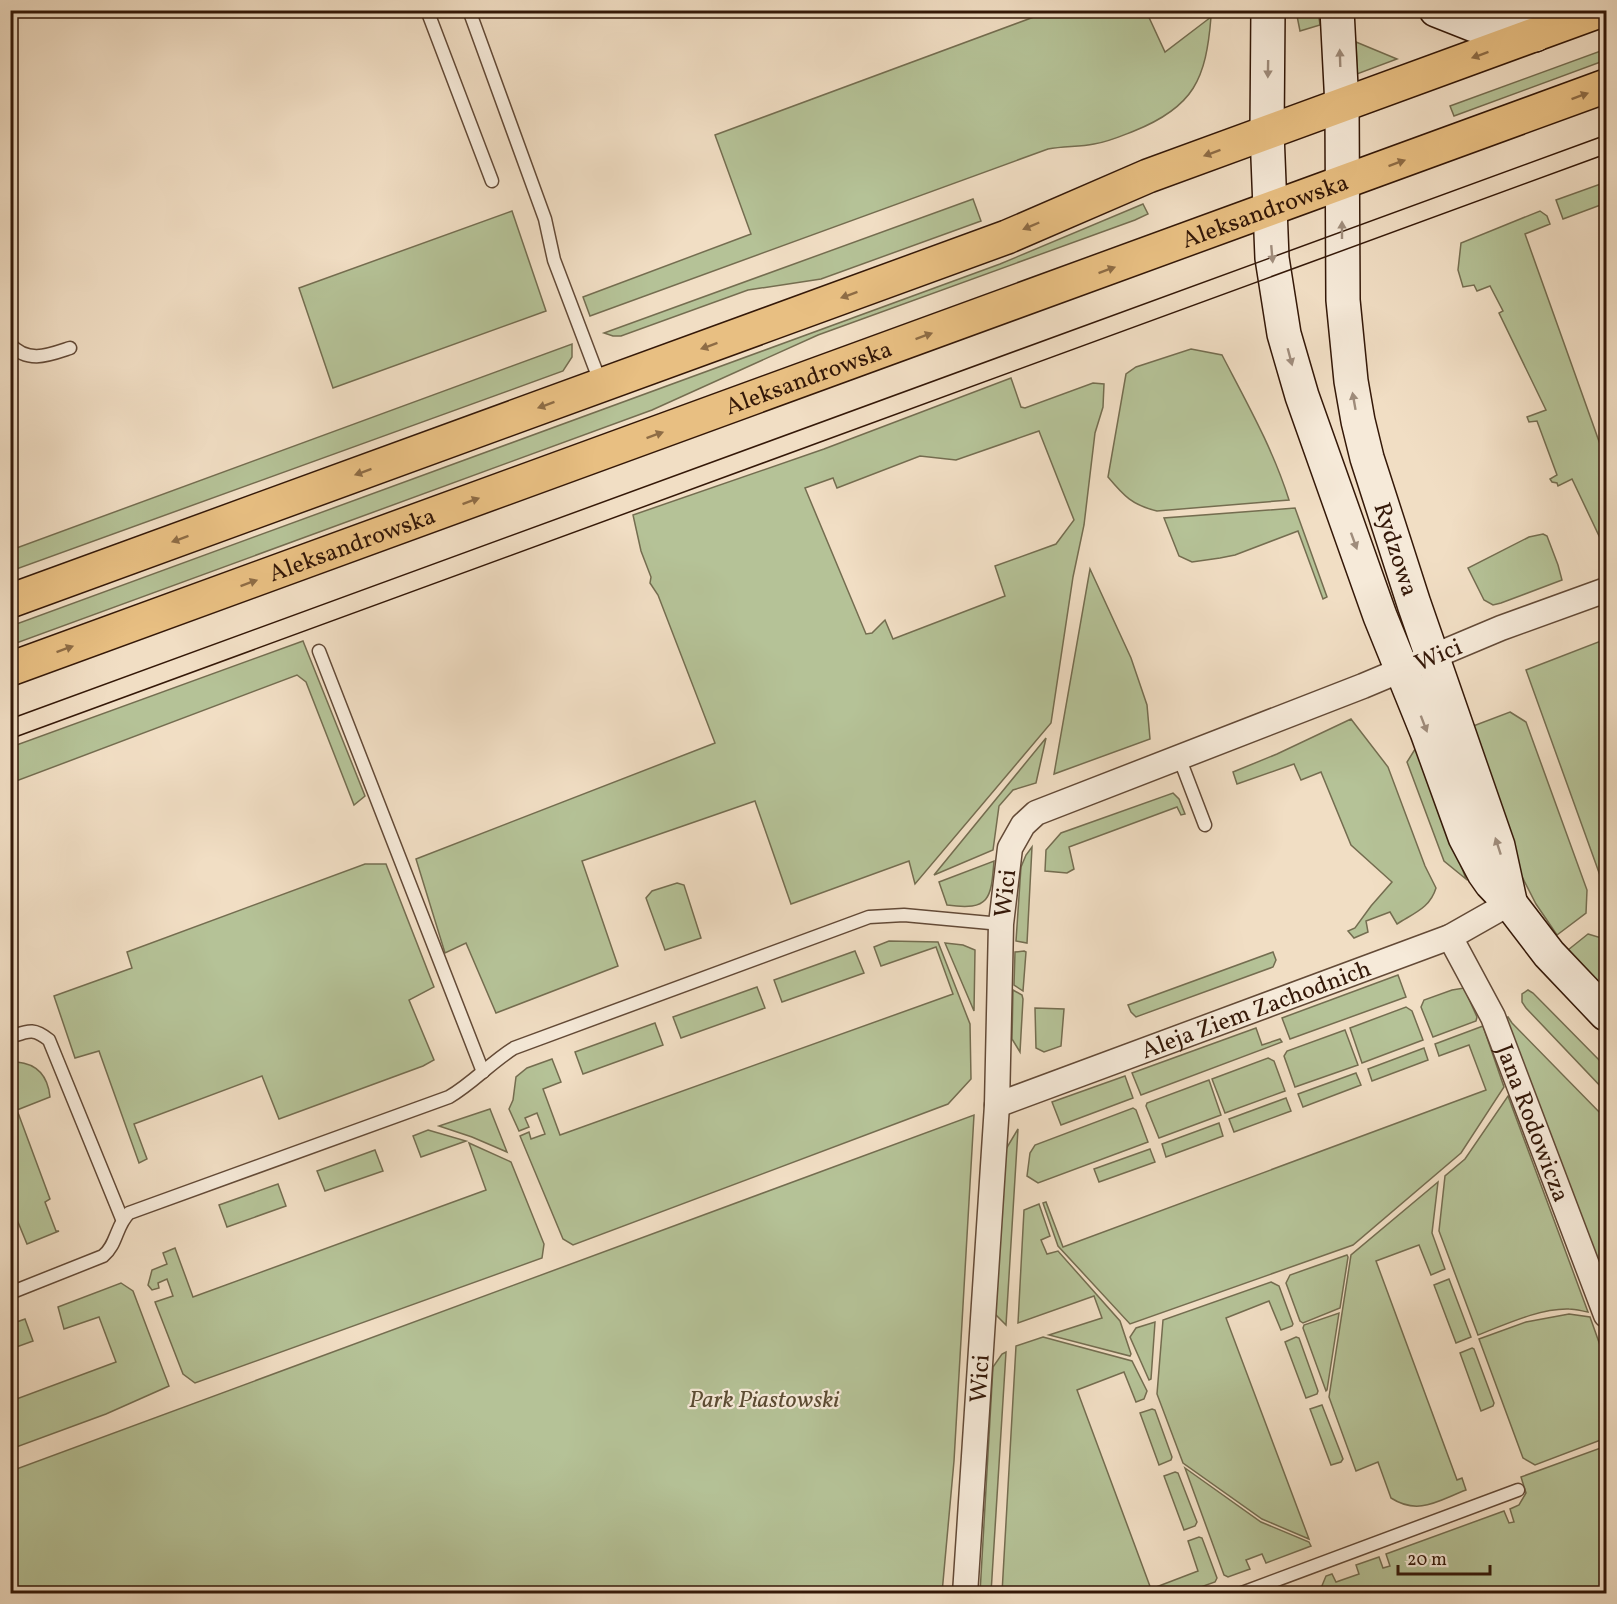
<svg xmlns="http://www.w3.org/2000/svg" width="1617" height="1604" viewBox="0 0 1617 1604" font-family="Vollkorn,serif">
<rect width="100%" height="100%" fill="#f1dec4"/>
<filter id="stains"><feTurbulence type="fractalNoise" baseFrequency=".00333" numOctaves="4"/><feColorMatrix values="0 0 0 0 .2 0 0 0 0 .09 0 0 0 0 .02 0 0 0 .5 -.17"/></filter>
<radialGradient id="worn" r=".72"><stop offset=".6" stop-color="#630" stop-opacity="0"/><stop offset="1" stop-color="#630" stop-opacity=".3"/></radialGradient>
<g fill="#b5c297" stroke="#746d50" stroke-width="1.5" fill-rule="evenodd">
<path d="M1050,11H1146L1165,52L1211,17C1206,79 1194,107 1134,131C1121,136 1108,142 1094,144C1079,147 1064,146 1048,149L590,316L583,297L751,234L715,135Z"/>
<polygon points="1296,11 1318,11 1320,25 1300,31"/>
<polygon points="1356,42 1397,59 1357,74"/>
<polygon points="1606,49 1606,60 1454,116 1450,106"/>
<polygon points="1606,182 1606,203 1563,219 1556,200"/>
<polygon points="973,199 981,221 821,279 748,290 621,336 613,336 604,333"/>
<polygon points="1143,204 1148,214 1135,220 818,335 652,410 11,645 11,626 1000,264"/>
<polygon points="512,211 546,311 333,388 299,288"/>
<polygon points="1540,211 1547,216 1550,224 1525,234 1606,461 1606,538 1601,540 1572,479 1558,486 1557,483 1552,482 1550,479 1557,475 1537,421 1529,422 1527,417 1546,410 1499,313 1503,311 1490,286 1477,291 1474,285 1463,287 1458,270 1461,243"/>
<polygon points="572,344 572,357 563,371 11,571 11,550"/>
<path d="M1191,349L1222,355C1247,403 1273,449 1289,500L1157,511C1132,505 1124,496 1108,477L1126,374L1136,367Z"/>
<path d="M1011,378L1021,407L1025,408L1093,383L1104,384L1103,407L1095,433L1084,525L1073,577L1051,723L915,884L909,861L791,904L755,801L582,861L618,966L496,1013L466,943L445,953L416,859L715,743L658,595L650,583L651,577L641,551L633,515L824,449ZM1039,431L1074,520L1056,544L995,566L1005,596L893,639L885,620L872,633L866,634L805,488L833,478L837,488L920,456L956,460Z"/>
<polygon points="1295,508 1327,597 1323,599 1298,531 1235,555 1220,558 1192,562 1179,556 1164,518"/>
<polygon points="1543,534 1547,536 1558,565 1562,580 1501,603 1493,605 1484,600 1468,568 1529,537"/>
<polygon points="1090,569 1131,658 1147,705 1150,739 1054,774"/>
<polygon points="1606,639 1606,892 1526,670"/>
<polygon points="303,641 365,796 354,805 306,682 297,675 11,783 11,747"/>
<polygon points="1510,712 1526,722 1587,890 1586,913 1557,935 1536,904 1516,865 1468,728"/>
<path d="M1351,719L1388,767L1425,866L1436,888C1430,908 1414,913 1397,924L1390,912L1366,921L1368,932L1354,938L1348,931L1355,928L1371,906L1392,882L1351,845L1321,772L1301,780L1294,764L1237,784L1233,772L1277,754Z"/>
<polygon points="1046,738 1036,783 1013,790 999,806 993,850 934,875"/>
<polygon points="1417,746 1466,879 1444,861 1407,762"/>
<polygon points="1173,793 1179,799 1185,814 1181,815 1177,807 1069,847 1074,869 1067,873 1045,871 1046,850 1061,833"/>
<polygon points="1032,847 1027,943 1016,941 1021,867 1026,855"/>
<path d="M994,861C991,899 990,911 947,905L939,882Z"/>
<polygon points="365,864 386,864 434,987 409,1000 434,1060 423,1066 279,1119 262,1076 134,1124 147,1159 139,1163 99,1051 75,1058 54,996 132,968 127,952"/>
<polygon points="677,883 684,885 701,938 665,950 646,898 652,891"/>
<polygon points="1588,934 1605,939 1606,943 1606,992 1568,950"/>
<polygon points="889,941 938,942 970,1024 971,1079 948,1104 573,1245 563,1239 520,1136 529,1132 531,1139 545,1134 537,1113 525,1118 529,1127 519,1131 509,1109 513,1100 516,1077 527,1068 552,1059 561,1082 543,1089 560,1135 953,994 936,947 881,966 874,947"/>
<polygon points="945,943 963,945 975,950 974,1011"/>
<polygon points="855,951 864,973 782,1002 774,980"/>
<polygon points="1024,951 1026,952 1023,991 1014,985 1015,952"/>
<polygon points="1273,952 1276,960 1273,967 1136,1017 1131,1012 1128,1005"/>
<polygon points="1398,975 1406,997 1290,1039 1282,1018"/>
<polygon points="757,987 765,1008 681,1038 673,1017"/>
<polygon points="1464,988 1477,1017 1476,1021 1433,1037 1421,1007 1424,1000 1452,990"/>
<polygon points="1013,990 1022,995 1023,999 1020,1052 1012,1039"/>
<polygon points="1528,990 1533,993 1606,1067 1606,1092 1526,1008 1522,1002 1522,994"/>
<polygon points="1406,1007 1412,1011 1423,1040 1362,1063 1350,1028"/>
<polygon points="1035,1008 1064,1009 1061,1046 1044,1052 1036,1048"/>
<polygon points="1508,1017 1512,1023 1606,1119 1606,1288 1505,1018"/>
<polygon points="655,1023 663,1045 583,1074 575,1052"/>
<polygon points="1483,1026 1504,1087 1461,1153 1353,1245 1130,1324 1058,1246 1043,1203 1046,1202 1063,1247 1486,1090 1469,1045 1439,1056 1435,1044"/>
<polygon points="1256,1028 1262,1045 1280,1039 1282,1042 1141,1095 1132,1073"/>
<polygon points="1345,1030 1358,1065 1295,1087 1284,1056 1287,1051"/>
<polygon points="1424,1048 1428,1060 1372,1081 1368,1069"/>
<polygon points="1268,1058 1274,1061 1285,1091 1225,1113 1212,1079"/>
<path d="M17,1062C38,1064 48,1077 50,1097L17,1110L50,1199L45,1202L56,1231H59L27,1244L11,1205L10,1063Z"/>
<polygon points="1356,1073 1361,1085 1303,1107 1298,1094"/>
<polygon points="1125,1076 1133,1098 1061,1125 1052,1102"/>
<polygon points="1209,1080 1221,1115 1159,1138 1146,1106 1147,1103"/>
<path d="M1508,1096L1588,1312C1582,1311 1575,1309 1569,1309C1540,1308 1504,1325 1478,1335L1439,1231L1445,1176L1465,1159Z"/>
<polygon points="1286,1098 1291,1111 1234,1132 1229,1119"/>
<polygon points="1133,1108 1136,1110 1148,1142 1038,1183 1027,1176 1030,1153 1035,1145"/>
<polygon points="490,1109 507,1152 472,1137 439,1126"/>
<polygon points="974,1115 954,1461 942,1593 11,1593 11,1471"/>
<polygon points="1219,1123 1223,1136 1166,1157 1162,1144"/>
<polygon points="1018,1129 1006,1325 993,1312 1006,1149"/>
<polygon points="428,1130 466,1141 421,1157 413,1136"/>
<polygon points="469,1143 511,1162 544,1244 542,1258 195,1383 183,1374 155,1302 173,1296 167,1279 158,1283 159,1288 152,1290 148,1285 152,1270 167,1264 163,1253 175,1248 193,1297 486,1190"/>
<polygon points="1150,1149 1155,1162 1099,1182 1094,1169"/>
<polygon points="375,1150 383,1171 325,1191 317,1171"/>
<path d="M1438,1182L1432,1233L1445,1269L1431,1275L1419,1245L1376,1261L1457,1480L1462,1478L1466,1490C1439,1500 1419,1516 1391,1498L1378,1462L1356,1471L1329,1397L1351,1255Z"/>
<polygon points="278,1184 286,1206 227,1227 219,1205"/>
<polygon points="1039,1204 1050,1236 1041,1240 1047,1254 1058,1251 1120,1321 1131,1354 1130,1356 1049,1335 1102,1318 1094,1296 1018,1323 1024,1210"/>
<polygon points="1347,1255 1348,1257 1340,1308 1303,1323 1300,1321 1286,1283 1290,1275"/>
<polygon points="1449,1279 1471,1337 1456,1343 1434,1285"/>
<polygon points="1271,1282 1279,1286 1293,1324 1292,1326 1281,1330 1269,1301 1226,1318 1309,1539 1262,1519 1183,1463 1157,1394 1163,1320"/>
<polygon points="121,1283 133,1291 169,1386 106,1414 11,1449 11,1401 116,1362 99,1317 64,1329 58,1307"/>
<polygon points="1339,1313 1327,1390 1326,1391 1303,1328 1304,1325"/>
<polygon points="1569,1314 1590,1317 1606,1362 1606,1438 1535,1465 1523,1458 1479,1339 1526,1322"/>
<polygon points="25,1319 33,1341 11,1349 11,1324"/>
<polygon points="1155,1322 1151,1379 1149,1380 1130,1337 1136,1328"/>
<polygon points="1043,1337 1132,1361 1147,1391 1144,1399 1136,1402 1124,1372 1077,1390 1151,1589 1198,1571 1188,1541 1199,1537 1202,1538 1217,1578 1215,1582 1184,1593 1002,1593 1016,1346"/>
<polygon points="1296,1337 1299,1338 1318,1391 1317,1394 1306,1398 1285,1342"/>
<polygon points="1472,1348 1474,1349 1494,1403 1493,1406 1481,1411 1460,1353"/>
<polygon points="1006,1352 991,1593 980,1593 993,1367 1002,1354"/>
<polygon points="1322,1405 1343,1459 1341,1462 1331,1465 1310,1409"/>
<polygon points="1152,1409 1155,1410 1172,1457 1171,1460 1159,1465 1140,1413"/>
<polygon points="1606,1446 1606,1593 1319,1593 1326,1576 1332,1574 1336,1582 1359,1574 1356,1565 1379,1557 1383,1568 1390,1566 1386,1554 1504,1511 1509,1523 1514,1522 1510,1509 1519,1505 1526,1493 1521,1477"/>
<polygon points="1185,1468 1261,1522 1309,1542 1311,1546 1266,1563 1262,1554 1246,1560 1250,1569 1228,1577 1224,1575"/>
<polygon points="1175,1472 1178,1473 1197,1522 1195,1526 1184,1530 1164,1476"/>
</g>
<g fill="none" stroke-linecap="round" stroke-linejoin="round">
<defs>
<g id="lane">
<polyline points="427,10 492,181"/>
<polyline points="469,10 545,219 554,260 601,384"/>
<path d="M10,344C28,364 49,355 70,348"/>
<polyline points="319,651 483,1072"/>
<polyline points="1179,757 1205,825"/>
<path d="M10,1037C28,1031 33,1027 49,1040L122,1219"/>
<path d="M10,1293L103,1256C117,1245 116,1225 129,1213L449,1097C473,1083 490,1063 514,1048L869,917L904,915L1001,924"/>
<polyline points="1239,1594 1518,1490"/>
</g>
<g id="street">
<path id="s1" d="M1450,937L1493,1017L1606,1315"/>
<path id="s2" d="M997,1105L1450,937L1510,903"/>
<path id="s3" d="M965,1594L997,1105L1001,924L1010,848L1023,825L1036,813L1363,686L1501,628L1606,590"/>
</g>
<g id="secondary">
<polyline points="1268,10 1267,133 1272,258 1284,334 1302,396 1380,616 1427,732 1465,837 1484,873 1491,883 1510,903 1549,954 1606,1014"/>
<path id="s4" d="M1337,10L1342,106L1343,300L1351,381L1358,421L1367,458L1414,604L1498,846L1510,901"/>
<polyline points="1436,10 1474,25 1535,35"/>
</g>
<g id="primary">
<polyline points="10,601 1007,237 1148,176 1602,10"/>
<path id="s5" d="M10,669L1606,86"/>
</g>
</defs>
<use href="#lane" stroke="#634a37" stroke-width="15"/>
<use href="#street" stroke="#634a37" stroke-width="27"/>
<use href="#secondary" stroke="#341808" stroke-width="36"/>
<use href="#primary" stroke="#341808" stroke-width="36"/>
<use href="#lane" stroke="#f6ead9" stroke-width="12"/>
<use href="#street" stroke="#f6ead9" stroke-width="24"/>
<use href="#secondary" stroke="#f6ead9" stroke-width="33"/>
<use href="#primary" stroke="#e8bf82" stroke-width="33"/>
<g stroke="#341808" stroke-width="1.5">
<polyline points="10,719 1606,135"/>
<polyline points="10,739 1606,154"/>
</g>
</g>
<defs><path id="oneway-solid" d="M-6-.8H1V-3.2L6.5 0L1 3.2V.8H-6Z" transform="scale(1.5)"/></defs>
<g fill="#8e6c45">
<use href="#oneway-solid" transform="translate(1480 55) rotate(160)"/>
<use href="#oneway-solid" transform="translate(1580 96) rotate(-20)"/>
<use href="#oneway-solid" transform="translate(1212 153) rotate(160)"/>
<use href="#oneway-solid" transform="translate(1397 163) rotate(-20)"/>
<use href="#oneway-solid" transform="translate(1031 226) rotate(157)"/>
<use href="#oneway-solid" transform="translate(1107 270) rotate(-20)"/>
<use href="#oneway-solid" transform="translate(849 295) rotate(160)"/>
<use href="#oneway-solid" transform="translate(924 336) rotate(-20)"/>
<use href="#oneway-solid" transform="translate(709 346) rotate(160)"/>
<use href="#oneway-solid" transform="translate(546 405) rotate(160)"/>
<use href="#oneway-solid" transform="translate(655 435) rotate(-20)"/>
<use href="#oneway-solid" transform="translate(363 472) rotate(160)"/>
<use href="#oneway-solid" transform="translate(471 501) rotate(-20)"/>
<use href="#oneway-solid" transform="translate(180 539) rotate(160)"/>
<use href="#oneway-solid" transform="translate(249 583) rotate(-20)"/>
<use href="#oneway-solid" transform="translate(65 649) rotate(-20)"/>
</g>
<g fill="#9f8c7b">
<use href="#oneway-solid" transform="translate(1340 58) rotate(-92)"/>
<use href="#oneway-solid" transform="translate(1268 69) rotate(91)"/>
<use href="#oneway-solid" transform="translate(1342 230) rotate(-90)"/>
<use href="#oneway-solid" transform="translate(1272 254) rotate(85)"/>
<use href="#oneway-solid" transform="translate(1290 357) rotate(75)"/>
<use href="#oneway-solid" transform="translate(1354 401) rotate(-100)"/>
<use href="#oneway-solid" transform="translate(1354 541) rotate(70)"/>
<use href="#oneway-solid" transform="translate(1424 724) rotate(69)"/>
<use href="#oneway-solid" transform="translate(1498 846) rotate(-108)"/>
</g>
<g text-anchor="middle" stroke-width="4.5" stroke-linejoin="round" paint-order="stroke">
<g font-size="24" fill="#341808" stroke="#f6ead9">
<text dy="8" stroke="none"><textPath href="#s5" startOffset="1336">Aleksandrowska</textPath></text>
<text dy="8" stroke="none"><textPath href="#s5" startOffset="850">Aleksandrowska</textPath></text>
<text dy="8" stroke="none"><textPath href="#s5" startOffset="364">Aleksandrowska</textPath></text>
<text dy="8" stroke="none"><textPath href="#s4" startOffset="546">Rydzowa</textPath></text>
<text dy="8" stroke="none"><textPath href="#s3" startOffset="1224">Wici</textPath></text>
<text dy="8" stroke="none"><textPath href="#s3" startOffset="702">Wici</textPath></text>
<text dy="8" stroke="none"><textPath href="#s2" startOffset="276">Aleja Ziem Zachodnich</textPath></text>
<text dy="8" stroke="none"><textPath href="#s1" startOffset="204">Jana Rodowicza</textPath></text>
<text dy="8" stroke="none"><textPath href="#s3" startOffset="216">Wici</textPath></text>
</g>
<g font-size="24" font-style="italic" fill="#5b4b33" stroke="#f6ead9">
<text x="764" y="1407">Park Piastowski</text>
</g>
</g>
<rect width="1617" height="1604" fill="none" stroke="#f1dec4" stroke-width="36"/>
<rect x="12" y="12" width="1593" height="1580" fill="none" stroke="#341808" stroke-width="3"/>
<rect x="18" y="18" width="1581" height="1568" fill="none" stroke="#341808" stroke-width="1.5"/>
<path d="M1398 1565v9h92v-9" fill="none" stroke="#341808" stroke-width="3"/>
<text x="1407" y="1565" font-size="18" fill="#341808" stroke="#f6ead9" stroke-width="4.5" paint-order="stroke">20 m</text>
<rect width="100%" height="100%" filter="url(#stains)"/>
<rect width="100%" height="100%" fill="url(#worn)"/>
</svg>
